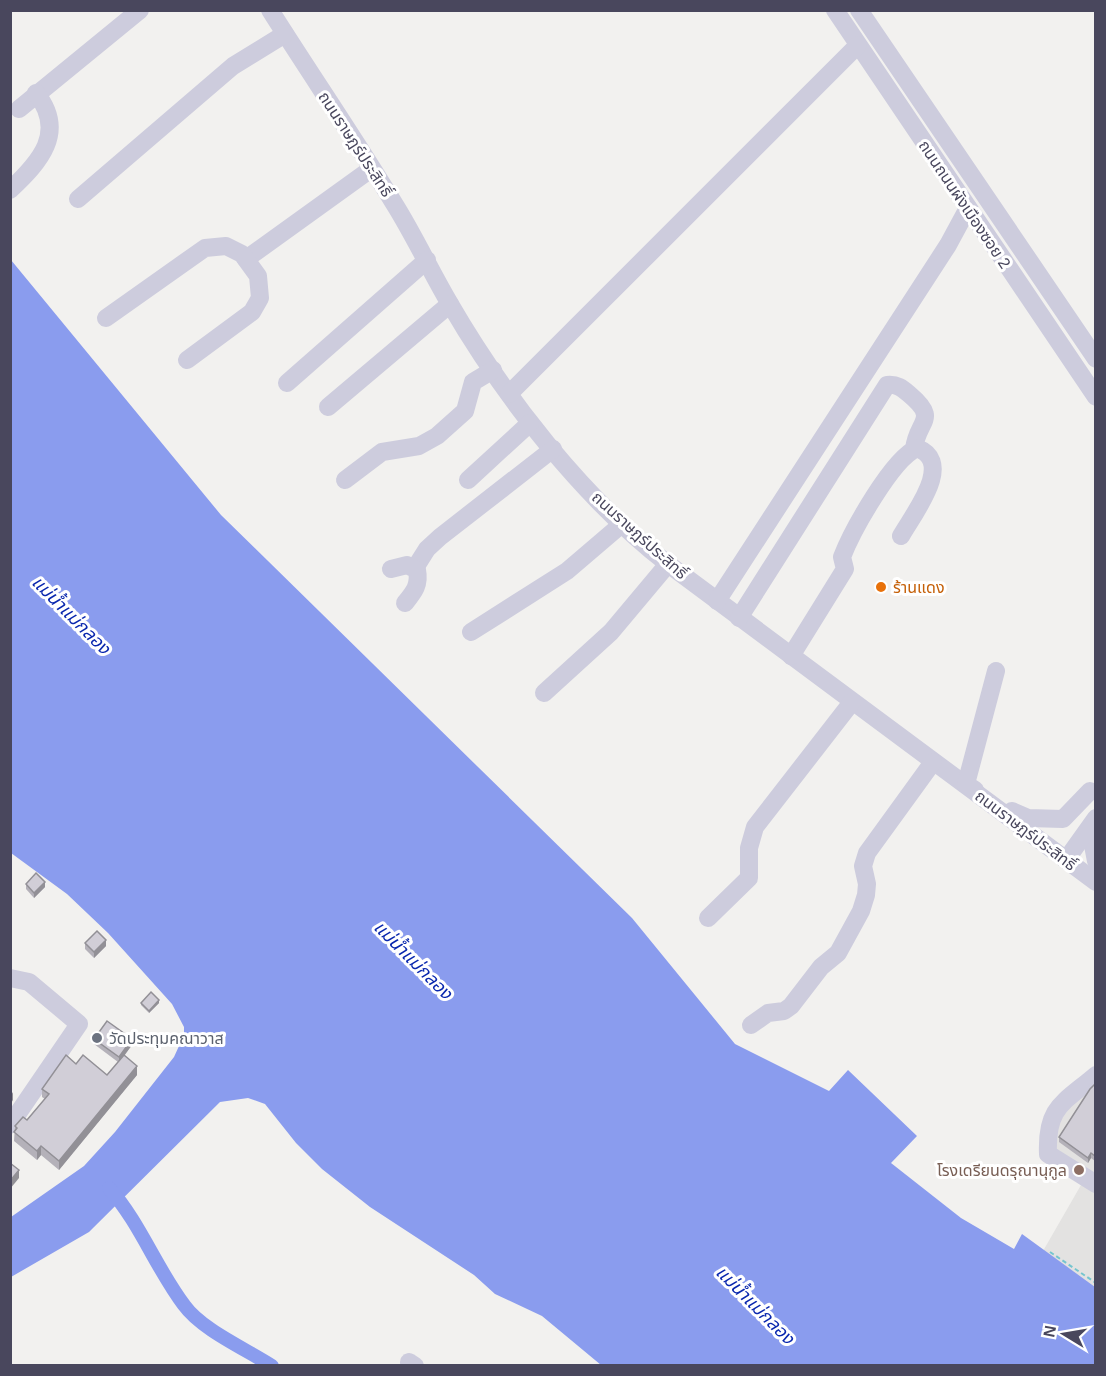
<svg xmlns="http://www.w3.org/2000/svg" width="1106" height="1376" viewBox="0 0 1106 1376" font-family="Helvetica,'Noto Sans Thai',sans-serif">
<rect width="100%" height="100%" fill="#f2f1ef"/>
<polygon fill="#e3e2e1" points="1095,1081 1095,1287 1043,1251 1081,1185 1043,1156 1057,1115"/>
<polygon fill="#8a9cee" points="11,260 221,515 632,918 735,1044 829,1091 848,1070 917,1136 891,1163 961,1218 1014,1249 1022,1234 1095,1287 1095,1365 601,1365 542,1316 495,1294 474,1275 370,1207 322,1169 296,1143 265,1104 248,1098 220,1102 89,1232 11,1277 11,1217 84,1166 115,1132 174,1057 184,1035 184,1027 172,1004 108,933 67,894 11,853"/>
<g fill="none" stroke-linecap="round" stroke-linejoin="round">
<path stroke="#8a9cee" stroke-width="14" d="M109,1188C140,1223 156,1268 184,1305C202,1330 246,1349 272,1366"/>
<polyline stroke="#75c5cf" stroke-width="2" stroke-dasharray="4.5 3" stroke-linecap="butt" points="1050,1252 1096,1283"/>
<g stroke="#cdccdd" stroke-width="18">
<path d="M270,10C311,75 355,139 395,205C415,237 431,272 450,304C504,397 583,498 668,564L1096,882"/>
<polyline points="835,10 1096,397"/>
<polyline points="859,10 1096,359"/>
<polyline points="19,109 140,10"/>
<path d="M10,190C40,162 67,132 36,93"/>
<polyline points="78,199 233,66 285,34"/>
<polyline points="246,259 371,169"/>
<polyline points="106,318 205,248 226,246 242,254 258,276 260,298 252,312 187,360"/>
<polyline points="287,383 427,260"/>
<polyline points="509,394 858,45"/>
<polyline points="328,407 450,304"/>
<polyline points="345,480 382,452 419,446 437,436 465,411 473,382 493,370"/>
<polyline points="468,480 530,423"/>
<polyline points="415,568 427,549 440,537 553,449"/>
<path d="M391,569L407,565L417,570C420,585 414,592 405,603"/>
<polyline points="717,601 948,245 968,208"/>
<path d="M739,618L887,385C897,384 902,388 909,394C940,420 917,420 914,449"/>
<polyline points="471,632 567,571 622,524"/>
<path d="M791,656L845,569L842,557C852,531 892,459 917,448C955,462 914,513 901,536"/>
<polyline points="544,693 611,632 668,564"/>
<polyline points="975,790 966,784 996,671"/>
<polyline points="1012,811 1028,818 1063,819 1090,791"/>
<polyline points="1096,825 1092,840 1096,861"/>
<polyline points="1066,860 1096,818"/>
<polyline points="708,918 749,878 749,848 755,827 852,702"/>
<polyline points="10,978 29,982 79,1024 10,1125"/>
<polyline points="751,1025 768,1013 784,1011 791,1006 821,967 838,953 861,911 866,895 867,884 863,866 867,853 933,762"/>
<path d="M1096,1075C1063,1103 1046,1107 1048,1154L1096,1184"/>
<polyline points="409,1362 415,1366"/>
</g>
</g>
<g fill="#b4b1b9">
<polygon points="26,884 45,887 34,898 26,889"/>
<polygon points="85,943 106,946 94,958 85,949"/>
<polygon points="141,1003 159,1003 149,1013 141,1005"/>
<polygon points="94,1039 132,1045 124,1055 137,1075 59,1170 41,1155 37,1160 14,1141 15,1126 27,1120 45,1099 42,1097 42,1089 76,1064 107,1075 118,1062 94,1044"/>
<polygon points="1095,1084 1095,1161 1091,1158 1088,1163 1059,1142 1059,1137"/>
</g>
<g fill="#929096">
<polygon points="45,882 45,887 34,898 34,893"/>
<polygon points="106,940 106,946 94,958 94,952"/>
<polygon points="159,1000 159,1003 149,1013 149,1011"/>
<polygon points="132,1039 132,1045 119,1063 119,1057"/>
<polygon points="137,1066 137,1075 59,1170 59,1161"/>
<polygon points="13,1092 13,1100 10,1105 10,1097"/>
<polygon points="41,1146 41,1155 37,1160 37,1151"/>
<polygon points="1091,1153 1091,1158 1088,1163 1088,1158"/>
<polygon points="19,1170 19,1178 10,1189 10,1181"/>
</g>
<g fill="#d1ced7" stroke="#929096" stroke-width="1.5">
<polygon points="36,873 45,882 34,893 26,884"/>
<polygon points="97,931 106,940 94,952 85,943"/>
<polygon points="151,992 159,1000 149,1011 141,1003"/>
<polygon points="107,1021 132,1039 119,1057 94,1039"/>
<polygon points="66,1055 76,1064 83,1055 107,1075 124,1055 137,1066 59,1161 41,1146 37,1151 14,1132 17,1128 15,1126 23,1117 27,1120 49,1094 42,1089"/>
<polygon points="1095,1084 1095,1156 1091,1153 1088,1158 1059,1137 1090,1089"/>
<polygon points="10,1163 19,1170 10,1181"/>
</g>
<circle fill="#e8710a" stroke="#fff" stroke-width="2" cx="881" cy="587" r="6"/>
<circle fill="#6b7280" stroke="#fff" stroke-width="2" cx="97" cy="1038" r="6"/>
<circle fill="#8d6e63" stroke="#fff" stroke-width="2" cx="1079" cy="1170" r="6"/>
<g text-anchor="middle" stroke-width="6" stroke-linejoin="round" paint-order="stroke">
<g font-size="16" fill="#49475d" stroke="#fff">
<text transform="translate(356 144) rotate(57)" y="6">ถนนราษฎร์ประสิทธิ์</text>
<text transform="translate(965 204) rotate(56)" y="6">ถนนถนนผังเมืองซอย 2</text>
<text transform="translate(640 535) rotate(42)" y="6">ถนนราษฎร์ประสิทธิ์</text>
<text transform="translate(1026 830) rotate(37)" y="6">ถนนราษฎร์ประสิทธิ์</text>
</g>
<g font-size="16" fill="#c56008" stroke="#fff" text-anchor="start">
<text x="893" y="593">ร้านแดง</text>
</g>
<g font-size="16" fill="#5b616d" stroke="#fff" text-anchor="start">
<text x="109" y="1044">วัดประทุมคณาวาส</text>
</g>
<g font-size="16" fill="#785e54" stroke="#fff" text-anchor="end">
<text x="1067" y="1176">โรงเดรียนดรุณานุกูล</text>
</g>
<g font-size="18" font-style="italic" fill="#0927ae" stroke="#fff">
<text transform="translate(71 615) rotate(45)" y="6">แม่น้ำแม่กลอง</text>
<text transform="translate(413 960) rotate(45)" y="6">แม่น้ำแม่กลอง</text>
<text transform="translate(755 1305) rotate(45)" y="6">แม่น้ำแม่กลอง</text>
</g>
</g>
<rect width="1106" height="1376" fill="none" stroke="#49475d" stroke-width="24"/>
<g transform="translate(1064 1334) rotate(281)" stroke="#ffffff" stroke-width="4.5" paint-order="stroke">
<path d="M0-4.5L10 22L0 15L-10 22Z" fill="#49475d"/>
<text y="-9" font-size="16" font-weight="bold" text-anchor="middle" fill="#49475d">N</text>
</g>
</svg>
